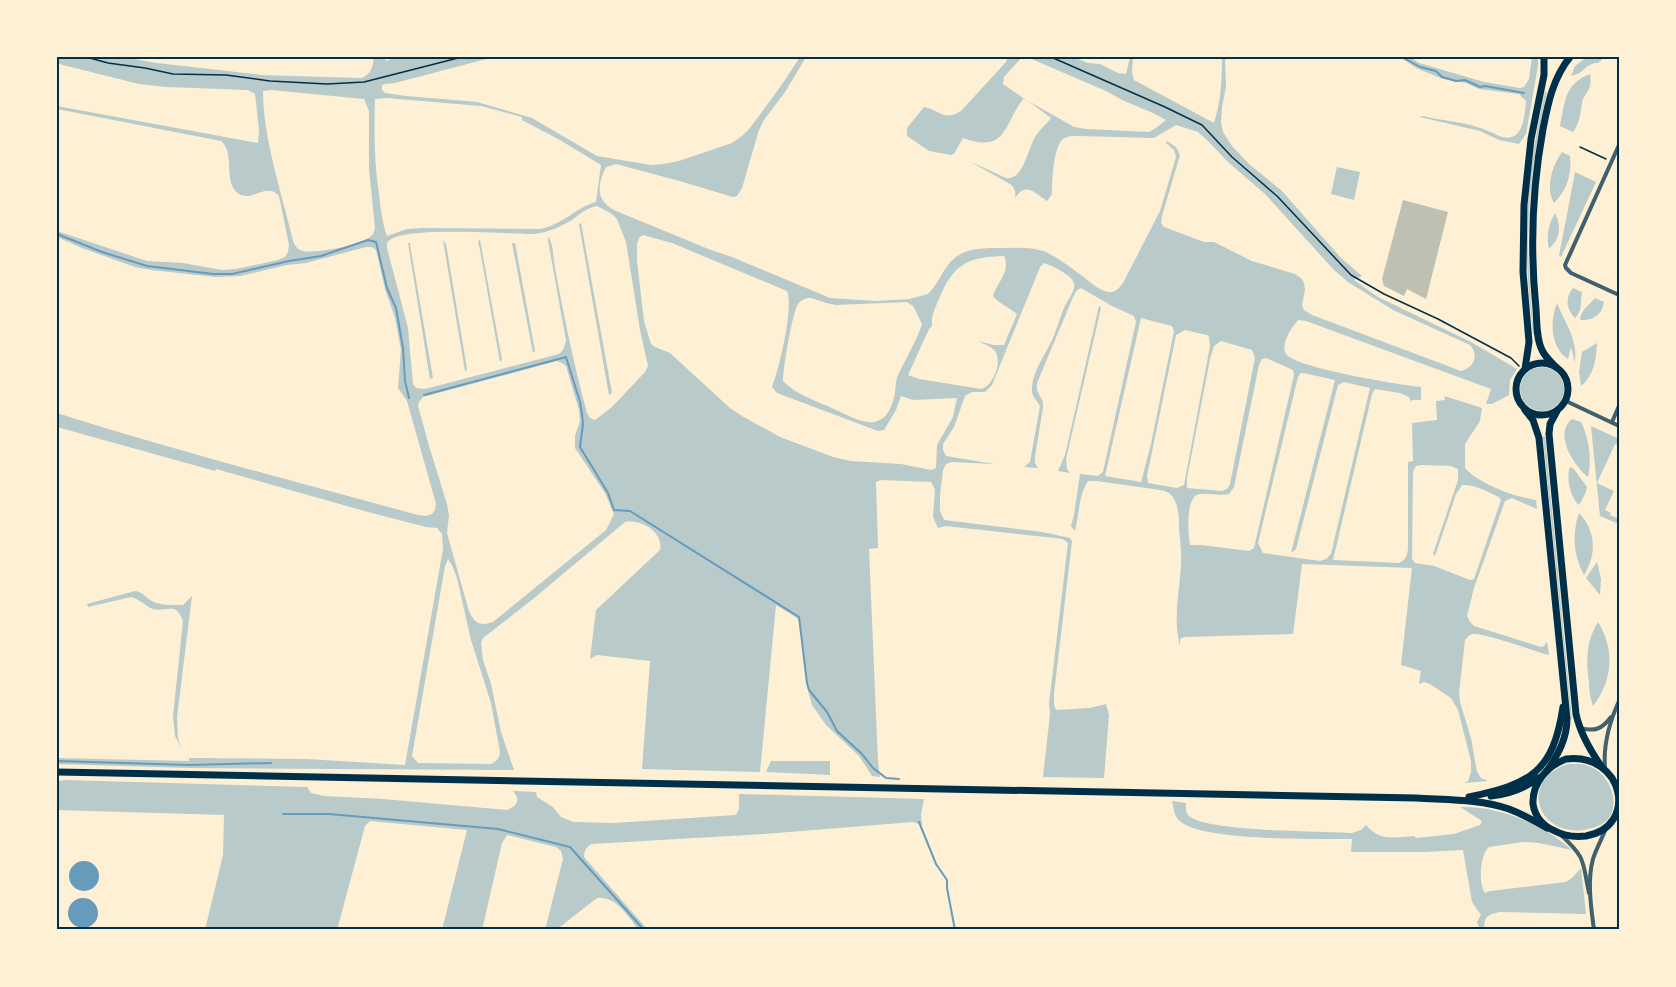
<svg xmlns="http://www.w3.org/2000/svg" width="1676" height="987" viewBox="0 0 1676 987" font-family="'Archivo Narrow',sans-serif">
<rect width="100%" height="100%" fill="#fdf0d5"/>
<g fill="#b9caca" fill-rule="evenodd">
<path d="M57,57H122L157,63L262,75L361,78C372,74 372,68 374,57H382L387,61L395,57H494L395,83L385,84L382,85V90L385,93L406,96L477,102L532,118L597,156L651,165L663,164L679,161L732,143L742,136L750,128L783,83L800,57H806L785,92L764,120L759,130L742,188L737,196L733,197L683,182L616,164L606,167C597,185 595,201 616,211L711,250L732,257L830,298L876,301L909,299L928,294C940,283 943,266 956,257C966,249 983,248 996,248C1012,248 1031,246 1046,252C1058,258 1070,267 1081,275C1089,281 1098,290 1108,292C1116,293 1119,288 1123,283L1160,211L1176,157L1174,150L1166,143L1167,141L1176,147L1180,155L1162,216L1161,223L1164,227L1204,242H1214L1252,261L1295,274L1302,279L1304,283L1305,290L1302,305L1304,310L1312,315L1461,371C1473,368 1480,356 1470,345L1393,310L1348,282L1334,270L1266,195L1228,162L1208,141L1198,132L1176,125L1154,138L1077,136C1072,136 1066,136 1062,140C1053,150 1052,181 1052,194L1047,201C1035,194 1027,181 1015,198C1016,192 1015,188 1010,184L969,161L1006,178C1023,181 1028,149 1035,137C1039,130 1046,125 1051,118L1024,98C1003,124 1008,154 963,138L954,154L951,155L929,151L907,136V128L924,107C940,110 944,122 961,111L1006,62L1008,57H1022L1004,77L1003,84L1023,98L1074,127L1086,129L1149,132L1156,128L1166,120L1153,113L1122,100L1106,91L1027,57H1073L1088,63L1100,64L1118,73L1126,74L1130,57H1133L1132,72L1134,80L1214,123C1221,102 1222,79 1222,57H1225L1226,87L1222,107L1221,123L1223,132L1232,146L1249,164L1282,191L1341,258L1362,276L1354,280L1378,297L1471,342L1517,369L1510,380L1509,395L1492,404H1486L1491,389L1306,321L1298,320C1292,327 1280,344 1286,354C1295,368 1401,385 1421,387V400H1412L1411,402L1409,397L1400,393L1375,389L1372,394L1333,560L1399,563C1406,560 1407,556 1408,549V462L1413,461L1412,423L1437,420L1436,401L1445,400L1444,396L1482,408L1480,421L1465,444V468C1479,484 1515,497 1536,500L1537,509L1512,498L1505,501L1474,588L1467,616L1470,622L1474,626L1541,647L1544,646L1547,642L1549,655C1534,651 1485,633 1473,634C1468,635 1468,637 1465,640L1459,693L1460,702L1471,738L1477,772L1481,778L1488,781L1464,783L1468,781L1471,772V761L1458,710L1451,698L1430,684L1424,682L1419,684L1421,671L1401,665L1412,568L1302,564L1293,634L1184,637L1180,639V646C1173,620 1179,593 1181,566C1182,554 1180,540 1179,528C1179,517 1179,505 1172,496C1169,492 1165,491 1160,490L1097,481H1088C1079,494 1079,515 1075,531L1071,526L1074,515L1080,474L1098,476L1103,472L1136,322L1134,316L1112,306L1081,288L1077,290L1073,297L1037,383V390L1043,402V407L1035,457V463L1038,468L1024,467L1030,462L1040,406C1037,400 1031,396 1032,390C1032,371 1046,354 1053,338C1057,328 1060,318 1064,308C1067,301 1076,290 1074,283C1072,275 1051,265 1044,263L1040,267L992,385L985,392H972L965,396L954,427L943,444V450L946,456L994,464L951,462L946,464L943,470L940,495V511L944,520L1042,532L1070,538L1072,541L1054,693V705L1056,710L1090,708L1106,704L1109,715L1104,778L1043,777L1050,714L1049,704L1068,543L1063,539L946,526L938,528L933,517L935,489L931,482L881,480L876,482L878,548L869,549L878,762L880,777L872,776L859,756L826,725L812,705L806,683L799,621L797,618L776,605L760,772L642,769L650,661L597,655L590,659L596,610L660,550C664,532 641,519 625,522L533,599L483,638L481,643L483,660L491,684L501,732L514,770L190,768L57,764V758L189,761V758L306,759L405,765L443,549L442,534L437,528L426,527L368,512L216,469L215,471L57,427V413C176,451 297,482 418,515L426,516L432,514L435,510L436,504L407,401L398,388L401,350L395,318L385,289L376,250L372,247H366L306,263L287,265L240,276L216,277L151,270L135,267L82,248L57,237V231L147,261L183,263L222,270L236,269L278,260L285,257L288,252L289,245L279,196C267,182 252,202 239,194C222,183 236,153 221,141L57,109V106L258,143L259,130L255,94L248,90L167,87L139,84L63,65L57,63ZM271,90L364,99L369,111V169L375,228C373,233 374,234 370,237C359,245 316,254 303,251C298,250 295,246 293,241C282,194 263,138 263,91ZM387,98L481,106L522,117V120L560,140L601,165L596,202C575,208 564,224 540,229L422,228L407,229L387,236C382,223 381,209 379,194C374,162 374,131 375,99ZM597,206L612,214L617,219L626,242L640,330L648,366L645,372L612,407L595,420L590,418L587,413C574,365 564,317 555,268C553,259 554,244 548,237V240L566,341L563,350L559,354L425,389L416,388L413,384L408,328L387,248C387,244 386,243 390,240C407,226 509,234 535,234C549,232 560,227 572,220C580,214 586,208 597,206ZM643,235L672,243L787,291C794,308 779,369 772,387L777,393L878,431L884,430L896,410L901,396L913,400L957,398L953,417L937,445L936,468L931,470L901,464L850,461L833,457L780,437L742,416L730,408L670,353L655,347L651,344L644,321L637,261V244L639,238ZM1004,256C1011,272 997,282 993,296C997,302 1010,308 1017,314L1004,345H993L978,341C984,344 991,346 995,351C1003,362 993,386 981,389L919,379L908,375L929,329L932,326C931,316 935,308 939,299C953,264 968,257 1004,256ZM811,298L826,303L836,305L907,302L913,306L922,324C916,342 906,358 898,375C895,382 896,390 894,398C883,437 858,420 832,408C816,401 795,394 783,381C783,369 792,313 798,304C802,299 805,298 811,298ZM1141,318L1172,326L1174,331L1151,444L1141,482L1105,476ZM1185,330L1207,335L1209,337L1210,346L1184,485L1177,488L1148,483L1147,476L1176,335ZM1221,341L1252,350L1255,358L1230,484L1227,489L1222,491L1187,488V478L1210,359L1214,346ZM1266,358L1293,370L1294,375L1254,548L1249,551L1201,545H1190C1188,534 1185,495 1200,494C1210,493 1219,496 1229,494L1234,487L1259,365L1262,359ZM557,361L562,363L566,366L579,410L580,421L575,436V448L605,493L614,514L606,530L493,622C478,627 473,622 468,608L447,533L449,515L447,504L429,446L418,406L419,402L423,397ZM1301,373L1308,374L1335,380L1291,553L1296,549L1338,385L1344,382L1370,388L1331,554L1326,559L1320,561L1263,553L1258,543L1298,377ZM1421,465L1451,466L1458,469V480L1433,554L1435,556L1456,494L1462,485C1475,484 1488,492 1499,497L1501,500L1474,579L1470,580L1434,566L1415,563L1412,559L1413,472L1416,466ZM448,559L452,565L457,578L471,640L491,703L500,752C499,759 497,761 491,764L418,763L412,756L445,566Z"/>
<path d="M1400,57H1410L1419,63L1484,82L1520,88L1524,87L1529,79L1532,57H1538V66L1526,134L1519,144L1499,140L1480,131L1420,117L1422,116C1443,121 1468,122 1488,131C1496,134 1505,141 1514,136C1524,131 1525,111 1526,101L1519,94L1479,89L1466,83L1443,79L1416,68Z"/>
<path d="M1587,57H1604C1597,66 1597,61 1590,65C1583,68 1584,73 1571,76L1575,66Z"/>
<path d="M1590,74C1593,92 1584,92 1582,103C1580,115 1580,122 1573,132L1560,126C1565,102 1564,84 1590,74Z"/>
<path d="M1545,92H1547C1536,140 1529,188 1528,238C1528,270 1531,302 1534,334H1533C1530,302 1526,270 1527,238C1527,188 1534,140 1545,92Z"/>
<path d="M1562,152L1570,156C1572,174 1567,190 1554,203C1545,188 1552,166 1562,152Z"/>
<polygon points="1337,167 1360,172 1354,200 1331,194"/>
<polygon points="1575,172 1596,182 1561,257 1559,256"/>
<path d="M1555,213C1562,227 1560,238 1549,249C1546,236 1548,225 1555,213Z"/>
<polygon points="581,223 612,393 609,395 579,224"/>
<polygon points="443,240 446,244 466,363 467,370 465,371"/>
<polygon points="480,240 502,360 500,362 480,250 478,241"/>
<polygon points="408,243 410,243 410,245 433,378 430,379"/>
<polygon points="512,243 515,243 535,351 533,353"/>
<path d="M1573,288L1582,292C1580,302 1583,310 1575,318C1566,309 1565,298 1573,288Z"/>
<path d="M1595,298L1604,302C1602,315 1593,321 1580,320C1581,309 1589,306 1595,298Z"/>
<path d="M1557,303C1565,323 1578,339 1575,363L1571,347L1568,359C1550,347 1550,321 1557,303Z"/>
<polygon points="1099,306 1101,308 1066,459 1067,469 1070,473 1058,471 1065,455"/>
<path d="M1597,343C1596,360 1594,375 1581,386L1579,372L1582,352Z"/>
<circle cx="1542" cy="389" r="22"/>
<path d="M1572,419L1581,422C1589,438 1592,459 1588,477C1574,466 1553,434 1572,419Z"/>
<polygon points="1591,426 1619,439 1619,445 1615,444 1597,483 1614,491 1605,510 1611,513 1610,515 1619,519 1619,524 1600,516"/>
<polygon points="1543,437 1545,437 1572,719 1571,719"/>
<path d="M1570,467L1574,469L1587,487L1585,494L1579,505C1570,497 1566,478 1570,467Z"/>
<path d="M1579,513C1596,531 1597,554 1584,575C1573,555 1572,534 1579,513Z"/>
<polygon points="1597,562 1601,579 1600,595 1586,578"/>
<path d="M135,591C143,592 145,597 152,601C161,606 174,605 183,605L192,596L177,717L178,739L182,749L175,736L173,716L183,621C181,616 179,611 174,609C167,608 160,611 153,609C145,606 140,599 131,597L88,607L87,604Z"/>
<path d="M1598,622C1615,649 1613,681 1593,706C1590,698 1589,690 1589,682C1586,660 1586,642 1598,622Z"/>
<polygon points="771,761 830,761 830,775 766,772"/>
<path d="M1568,764C1576,764 1584,763 1591,767C1613,776 1625,815 1598,826C1542,848 1513,782 1568,764Z"/>
<path d="M65,780L307,787L311,793L324,796L383,799L507,810C517,806 521,800 513,791L536,792L537,797L553,807L561,817L573,822L614,823L736,815L739,809V794L924,799L921,814L922,825L913,822L764,834L591,844C586,848 584,851 584,857L648,930H639C628,917 616,895 597,898L556,930H544L546,926L563,859L561,851L556,847L507,835L502,843L482,930H442L467,830L370,821L365,826L337,930H205L223,855L224,815L57,810V781Z"/>
<path d="M1172,801L1186,803C1186,807 1185,812 1189,816C1207,832 1323,831 1352,833L1361,830L1366,825C1380,842 1395,837 1414,836L1416,838L1454,834L1480,825L1482,821L1460,807C1500,806 1542,824 1572,850L1539,843L1523,842L1489,847C1480,854 1478,884 1485,893L1490,891L1566,882L1572,878L1581,868L1586,914L1500,912C1487,915 1484,916 1484,930H1480L1477,922L1481,915L1472,902L1463,850L1424,852H1351L1352,839C1318,839 1204,841 1181,822C1174,817 1174,809 1172,801Z"/>
</g>
<g fill="#669bbc">
<circle cx="84" cy="876" r="15"/>
<circle cx="83" cy="913" r="15"/>
</g>
<g fill="none" stroke-linecap="round" stroke-linejoin="round">
<g stroke="#669bbc" stroke-width="2">
<polyline points="1402,57 1420,67 1436,71 1442,77 1456,81 1465,80 1480,87 1485,86 1524,93"/>
<polyline points="57,234 102,252 147,266 213,274 232,274 289,261 321,256 368,240 376,242 387,288 396,308 403,348 405,381 409,398"/>
<polyline points="424,395 566,357 580,402 582,414 583,424 580,447 608,493 614,510 630,511 799,617 807,683 809,690 827,712 837,731 862,754 873,768 886,778 899,779"/>
<polyline points="57,761 189,765 271,763"/>
<polyline points="283,814 329,814 498,829 570,847 644,930"/>
<polyline points="919,822 936,864 947,880 947,888 955,930"/>
</g>
</g>
<polygon fill="#bec0b2" points="1403,200 1448,212 1426,299 1407,289 1404,296 1384,286 1382,279"/>
<g fill="none" stroke-linecap="round" stroke-linejoin="round">
<g stroke="#003049" stroke-width="1.5">
<polyline points="86,57 108,63 145,68 173,74 226,75 270,81 327,84 364,82 462,57"/>
<polyline points="1051,57 1165,107 1202,125 1232,157 1277,196 1351,275 1384,294 1438,319 1511,358 1519,366"/>
<polyline points="1580,147 1606,159"/>
</g>
<g stroke="#3f606c" stroke-width="4">
<polyline points="1619,145 1565,265 1566,268 1571,273 1619,295"/>
<polyline points="1566,401 1619,426"/>
<polyline points="1612,422 1619,406"/>
<path d="M1580,728C1595,732 1602,729 1611,717"/>
<path d="M1605,768C1603,744 1609,723 1619,701"/>
<path d="M1561,835C1587,859 1582,861 1589,893"/>
<path d="M1594,930C1591,907 1587,881 1593,859C1596,849 1602,839 1606,828"/>
</g>
<g stroke="#003049" stroke-width="7">
<circle cx="1542" cy="389" r="26"/>
<path d="M1556,367C1551,362 1545,357 1542,350C1536,338 1537,322 1536,309C1530,249 1532,189 1543,129C1548,103 1553,78 1570,57"/>
<polyline points="1525,369 1529,342 1523,272 1524,205 1531,139 1544,75 1544,57"/>
<path d="M1525,410L1533,420L1539,438L1567,719C1567,739 1558,754 1547,771"/>
<path d="M1557,411L1550,424L1549,434L1576,714C1580,733 1590,750 1601,766"/>
<path d="M1566,759C1624,752 1639,827 1586,836C1576,837 1564,836 1555,831C1543,826 1535,817 1533,804C1532,783 1547,766 1566,759Z"/>
<path d="M57,772L1416,798C1447,800 1480,799 1509,809C1522,814 1535,821 1547,828"/>
<path d="M1491,796C1509,794 1524,789 1538,778"/>
<path d="M1469,797C1530,784 1553,773 1563,707"/>
</g>
</g>
<rect width="1676" height="987" fill="none" stroke="#fdf0d5" stroke-width="117"/>
<rect x="58" y="58" width="1560" height="870" fill="none" stroke="#003049" stroke-width="2"/>
</svg>
